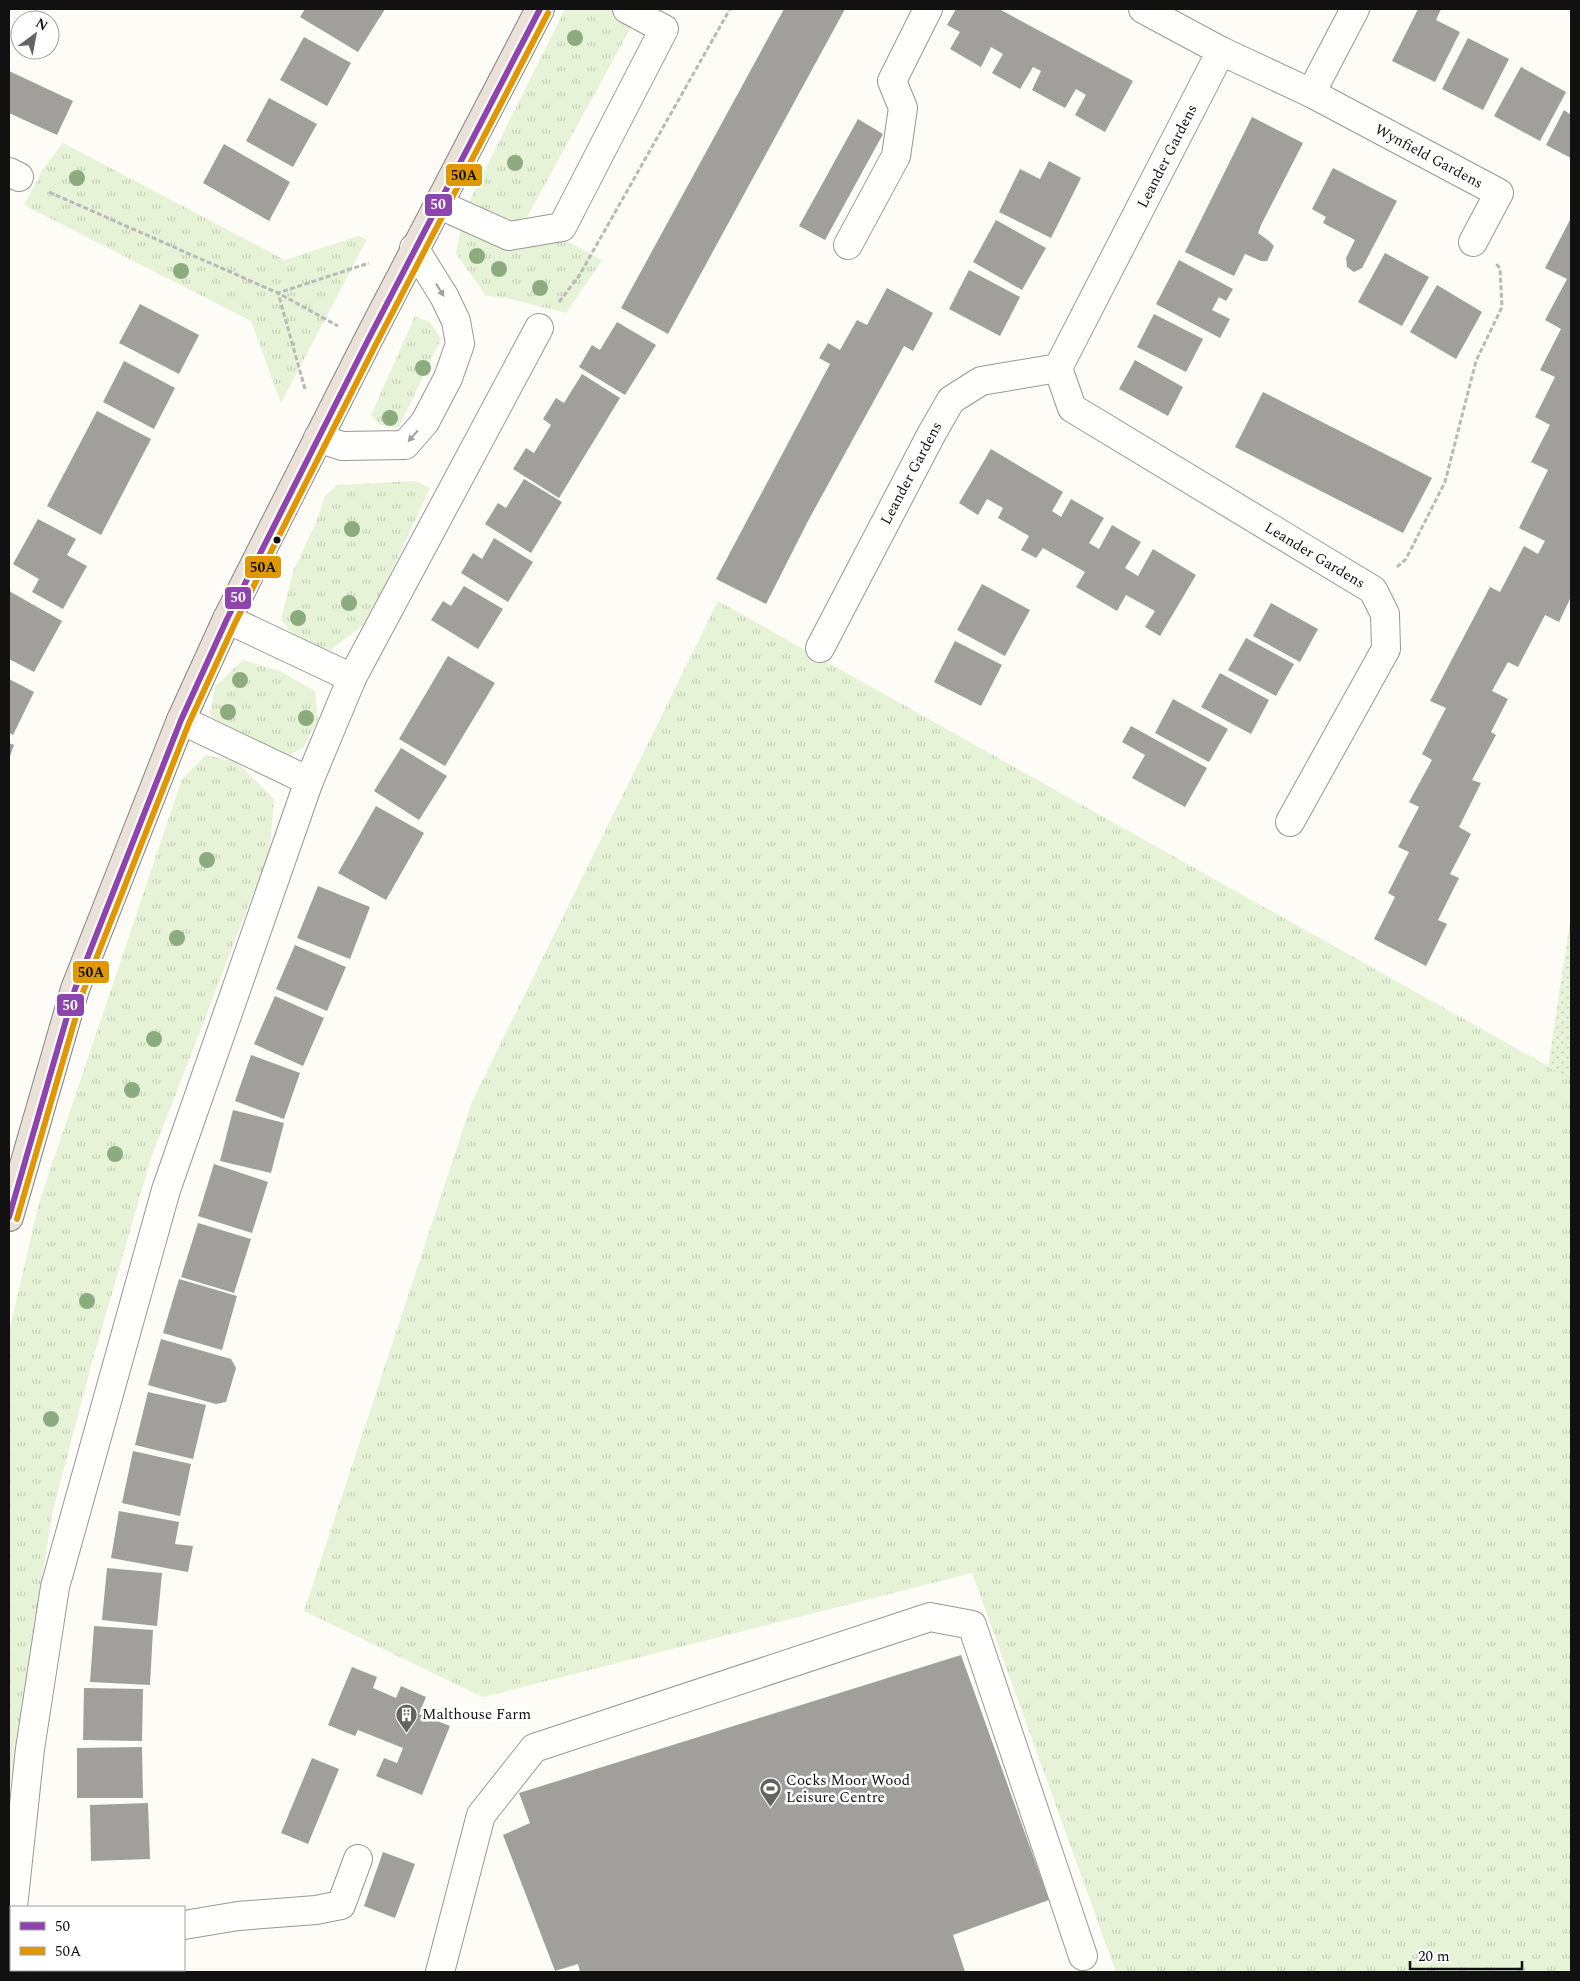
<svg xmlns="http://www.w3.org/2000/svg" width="1580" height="1981" viewBox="0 0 1580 1981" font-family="Spectral,serif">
<defs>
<pattern id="grass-tufts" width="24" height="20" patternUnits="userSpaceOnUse" patternTransform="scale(1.25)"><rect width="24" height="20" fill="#e7f3d7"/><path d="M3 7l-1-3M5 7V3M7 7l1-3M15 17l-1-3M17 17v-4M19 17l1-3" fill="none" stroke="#c5cfb8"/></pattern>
<pattern id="garden-dots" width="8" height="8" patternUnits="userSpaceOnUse" patternTransform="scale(1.25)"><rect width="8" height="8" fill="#e7f3d7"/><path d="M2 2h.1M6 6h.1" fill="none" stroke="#c5cfb8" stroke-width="1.8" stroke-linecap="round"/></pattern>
</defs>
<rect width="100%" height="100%" fill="#fdfcf7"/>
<g fill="url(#grass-tufts)">
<polygon points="565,9 641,9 526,219 602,260 566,313 506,298 486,296 456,253 465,210"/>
<polygon points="63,143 285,260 358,236 367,239 281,403 251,321 24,205 43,169"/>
<polygon points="415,316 430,322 441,339 399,427 379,425 371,415"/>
<polygon points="415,481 430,488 368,622 330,650 301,642 281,620 293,572 317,520 325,496 337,485"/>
<polygon points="718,601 1571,1079 1571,1972 1116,1972 972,1573 483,1697 304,1611 472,1102"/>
<path d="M243,660L280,671L315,691L318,720L304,747L290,755C257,746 237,737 210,715L215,687Z"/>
<polygon points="206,755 237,762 274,799 270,850 151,1158 91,1366 52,1514 9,1791 9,1332 39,1203 182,779"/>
</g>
<polygon fill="url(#garden-dots)" points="1571,915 1571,1079 1548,1067"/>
<g fill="#a19f9c">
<polygon points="305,9 385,9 358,52 300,17"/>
<polygon points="784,9 845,9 668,334 621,308"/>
<polygon points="956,9 999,9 1133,81 1105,132 1075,115 1086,95 1076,89 1065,108 1032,90 1041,71 1033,67 1020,89 992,73 1003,54 991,47 981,67 950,49 960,32 947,25"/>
<polygon points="1418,9 1441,9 1436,20 1460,32 1435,82 1392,61"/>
<polygon points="304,37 351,63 327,106 280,80"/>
<polygon points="1468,38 1509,59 1483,110 1442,89"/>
<polygon points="1521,67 1566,92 1540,141 1494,116"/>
<polygon points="9,71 73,101 57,135 9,113"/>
<polygon points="269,98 317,124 293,167 246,141"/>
<polygon points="1564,110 1571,115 1571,158 1546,145"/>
<polygon points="1252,117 1303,143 1261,225 1258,233 1269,241 1274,246 1267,261 1261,261 1245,254 1234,276 1185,252"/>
<polygon points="858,119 883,134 825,240 799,226"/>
<polygon points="224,144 290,182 269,221 203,183"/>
<polygon points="1049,161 1081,178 1051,238 999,212 1020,169 1040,179"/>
<polygon points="1333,168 1397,201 1362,268 1354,272 1347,267 1346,258 1355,240 1323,223 1326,217 1312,209"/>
<polygon points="1571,218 1571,597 1559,622 1545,615 1518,667 1508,662 1492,691 1508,699 1491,732 1496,735 1472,780 1481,783 1459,827 1471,834 1450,874 1459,878 1438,920 1447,924 1426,966 1374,939 1395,897 1388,893 1409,852 1398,847 1419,807 1409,802 1432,760 1422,754 1446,708 1430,701 1490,587 1500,592 1524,546 1538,554 1545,541 1519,528 1548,470 1531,462 1550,425 1535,417 1555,377 1540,370 1561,329 1545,320 1567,279 1545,268"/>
<polygon points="996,220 1046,248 1022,290 973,262"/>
<polygon points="1385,253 1429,277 1402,326 1358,302"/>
<polygon points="1179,260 1233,289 1226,301 1219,297 1212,310 1230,319 1220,338 1156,304"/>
<polygon points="969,270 1020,297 1000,336 949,309"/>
<polygon points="1437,285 1482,312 1456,359 1410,332"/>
<polygon points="887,288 933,313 913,351 904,346 808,521 766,604 716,579 830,364 819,358 828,343 840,350 857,320 867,325"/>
<polygon points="140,304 199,335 179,374 119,343"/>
<polygon points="1154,314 1203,339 1186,372 1137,347"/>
<polygon points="617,322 656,345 625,395 579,367 592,345 600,350"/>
<polygon points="1135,360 1183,387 1168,416 1119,389"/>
<polygon points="124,361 175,388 154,429 103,402"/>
<polygon points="582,374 620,398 559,498 513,469 526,448 534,453 551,425 543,419 556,398 564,403"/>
<polygon points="1263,392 1432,478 1403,533 1235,447"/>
<polygon points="97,411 151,439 101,535 47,506"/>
<polygon points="991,449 1063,492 1052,511 1061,517 1071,499 1104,518 1089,543 1099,549 1112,525 1141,542 1125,568 1138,576 1153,549 1196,575 1160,636 1145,627 1155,611 1126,595 1117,611 1076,587 1085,572 1043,548 1036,558 1021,550 1029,536 998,518 1003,508 987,499 978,515 959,503"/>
<polygon points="524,479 562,502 531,553 485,524 498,503 506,508"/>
<polygon points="38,519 76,539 67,555 87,566 63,609 32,592 39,579 13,564"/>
<polygon points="494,538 533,562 508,602 461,573 473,553 482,559"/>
<polygon points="982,584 1030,610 1005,656 957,630"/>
<polygon points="464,586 503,609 478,649 431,620 443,601 451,606"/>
<polygon points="9,591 62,621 34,672 9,659"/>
<polygon points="1271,603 1318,629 1300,662 1253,636"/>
<polygon points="1246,638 1294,664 1276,696 1228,670"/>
<polygon points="955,641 1002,665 981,706 934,682"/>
<polygon points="448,656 495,683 445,766 399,739"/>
<polygon points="1220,673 1269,700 1251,734 1201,707"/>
<polygon points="9,679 34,692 13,735 9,733"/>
<polygon points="1173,699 1228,729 1209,762 1155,733"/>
<polygon points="1131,726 1207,768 1185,807 1132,778 1145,755 1122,742"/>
<polygon points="9,743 14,745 9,759"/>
<polygon points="401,748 447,776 419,820 374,791"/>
<polygon points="376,806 424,833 386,900 338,873"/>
<polygon points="318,886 370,907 350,959 297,938"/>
<polygon points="295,945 346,967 327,1011 276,989"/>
<polygon points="275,996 324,1018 303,1066 254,1044"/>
<polygon points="251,1055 300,1073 284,1119 235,1101"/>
<polygon points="233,1110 284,1123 271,1173 220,1161"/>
<polygon points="214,1164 268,1182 252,1233 198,1216"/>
<polygon points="198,1223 251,1239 234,1293 181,1277"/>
<polygon points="179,1279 237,1296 222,1350 163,1333"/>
<polygon points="161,1339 231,1359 236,1368 226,1402 216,1404 148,1385"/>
<polygon points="148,1392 206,1405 193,1459 135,1445"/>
<polygon points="133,1451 191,1464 180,1516 122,1503"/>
<polygon points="119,1511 179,1522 175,1544 193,1546 188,1572 111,1558"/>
<polygon points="107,1568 162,1573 157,1626 102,1620"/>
<polygon points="94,1626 153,1630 150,1685 90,1682"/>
<polygon points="961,1655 1049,1900 953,1935 965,1972 580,1972 578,1964 555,1971 503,1835 530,1823 519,1793"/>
<polygon points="352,1667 377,1677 373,1688 396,1698 401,1686 426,1697 419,1714 450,1726 422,1795 376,1776 384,1758 397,1763 403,1748 358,1730 355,1736 328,1725"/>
<polygon points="84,1688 143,1689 142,1741 83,1740"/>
<polygon points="142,1747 143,1798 77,1798 77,1748"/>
<polygon points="312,1758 339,1769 308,1844 281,1833"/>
<polygon points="148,1803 150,1859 91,1861 90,1805"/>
<polygon points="383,1852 415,1864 395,1918 364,1906"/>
</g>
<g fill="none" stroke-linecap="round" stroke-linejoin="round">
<defs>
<g id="minor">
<polyline points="1143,9 1221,51 1311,93 1355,9"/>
<polyline points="1221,51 1058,368 1072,408 1373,590 1385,614 1386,649 1290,822"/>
<polyline points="1311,93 1499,193 1473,242"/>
<polyline points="9,172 19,177"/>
<polyline points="438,204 509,236 562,227 664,29 627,9"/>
<polyline points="848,245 896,156 903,108 892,81 928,9"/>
<polyline points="318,438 342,446 405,445 425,422 448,378 460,344 456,321 444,296 414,248"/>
<polyline points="227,619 352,678"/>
<polyline points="820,648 932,433 951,400 981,381 1058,368"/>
<polyline points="181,720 309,781"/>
<polyline points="13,1907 30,1749 55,1587 166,1190 309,781 352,678 539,328"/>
<polyline points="184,1925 238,1916 316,1910 341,1905 358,1859"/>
<polyline points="9,1951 11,1927"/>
<polyline points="440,1972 481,1815 534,1748 930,1617 972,1625 1083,1956"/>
</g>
<polyline id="highway" points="9,1217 75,989 181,720 227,619 367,342 540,9"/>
</defs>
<use href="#minor" stroke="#979795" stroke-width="30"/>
<use href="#highway" stroke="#858482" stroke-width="30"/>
<g stroke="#b9b9b8" stroke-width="3" stroke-dasharray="5 2.5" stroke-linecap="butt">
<polyline points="49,192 278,293 338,326"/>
<polyline points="559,302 579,276 730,9"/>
<polyline points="305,389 278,293 369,263"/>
<polyline points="1397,567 1406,559 1445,482 1476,361 1502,307 1500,268 1496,264"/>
</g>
<use href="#minor" stroke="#fffffe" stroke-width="28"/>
<use href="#highway" stroke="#eae1d8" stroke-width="28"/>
<defs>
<polyline id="bus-1" points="9,1217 75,989 181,720 227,619 367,342 540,9"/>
<polyline id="bus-2" points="17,1219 83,992 189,723 235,623 375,346 548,13"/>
</defs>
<use href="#bus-1" stroke="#fff" stroke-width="10"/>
<use href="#bus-2" stroke="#fff" stroke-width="10"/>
<use href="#bus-1" stroke="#8e44ad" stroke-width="6"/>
<use href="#bus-2" stroke="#e09702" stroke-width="6"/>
</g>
<g fill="#8cac80">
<circle cx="575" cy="38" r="8"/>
<circle cx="515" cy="163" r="8"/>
<circle cx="77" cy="178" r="8"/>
<circle cx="477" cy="256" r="8"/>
<circle cx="499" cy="269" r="8"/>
<circle cx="181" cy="271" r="8"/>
<circle cx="540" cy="288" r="8"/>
<circle cx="423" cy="368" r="8"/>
<circle cx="390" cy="418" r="8"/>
<circle cx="352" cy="529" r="8"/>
<circle cx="349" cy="603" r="8"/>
<circle cx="298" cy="618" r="8"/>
<circle cx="240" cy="680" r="8"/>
<circle cx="228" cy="712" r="8"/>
<circle cx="306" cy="718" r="8"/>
<circle cx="207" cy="860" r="8"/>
<circle cx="177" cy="938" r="8"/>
<circle cx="154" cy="1039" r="8"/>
<circle cx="132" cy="1090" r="8"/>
<circle cx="115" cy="1154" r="8"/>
<circle cx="87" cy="1301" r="8"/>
<circle cx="51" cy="1419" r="8"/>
</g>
<defs><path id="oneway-solid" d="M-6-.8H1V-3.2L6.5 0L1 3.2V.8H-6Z" transform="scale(1.25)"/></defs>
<g fill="#a0a09f">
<use href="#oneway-solid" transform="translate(440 290) rotate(58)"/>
<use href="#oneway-solid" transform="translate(413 436) rotate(131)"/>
</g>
<defs>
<symbol id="building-pin" viewBox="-11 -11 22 30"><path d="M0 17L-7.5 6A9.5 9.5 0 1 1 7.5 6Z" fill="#646362" stroke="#fff"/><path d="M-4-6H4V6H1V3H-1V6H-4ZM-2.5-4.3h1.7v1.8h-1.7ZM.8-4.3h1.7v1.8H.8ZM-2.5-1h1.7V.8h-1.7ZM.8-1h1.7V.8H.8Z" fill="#fff"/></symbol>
<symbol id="stadium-pin" viewBox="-11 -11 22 30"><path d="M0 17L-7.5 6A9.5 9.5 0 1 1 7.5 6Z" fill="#646362" stroke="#fff"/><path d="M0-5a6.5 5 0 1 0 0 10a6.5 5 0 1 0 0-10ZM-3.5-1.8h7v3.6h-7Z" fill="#fff"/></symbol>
</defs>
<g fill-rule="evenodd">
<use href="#building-pin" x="394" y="1702" width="25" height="34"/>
<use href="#stadium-pin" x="758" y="1776" width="25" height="34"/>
</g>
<circle fill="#111" stroke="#fff" stroke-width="2" cx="277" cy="540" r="4.5"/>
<g text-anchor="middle" stroke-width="5" stroke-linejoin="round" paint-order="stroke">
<g font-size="15" fill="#111" stroke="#fff">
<text transform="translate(1167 156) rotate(-63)" y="5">Leander Gardens</text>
<text transform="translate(1429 156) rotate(28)" y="5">Wynfield Gardens</text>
<text transform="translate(911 473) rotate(-62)" y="5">Leander Gardens</text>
<text transform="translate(1315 555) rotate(31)" y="5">Leander Gardens</text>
</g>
<g font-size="15" fill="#111" stroke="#fff" text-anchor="start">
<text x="422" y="1719">Malthouse Farm</text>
<text x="786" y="1785">Cocks Moor Wood<tspan x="786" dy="17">Leisure Centre</tspan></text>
</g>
</g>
<g stroke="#fff" stroke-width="2">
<rect x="445" y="163" width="38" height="24" rx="5" fill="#e09702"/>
<rect x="424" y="193" width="29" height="24" rx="5" fill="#8e44ad"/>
<rect x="244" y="555" width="38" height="24" rx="5" fill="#e09702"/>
<rect x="224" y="586" width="28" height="24" rx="5" fill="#8e44ad"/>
<rect x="72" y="960" width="38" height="24" rx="5" fill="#e09702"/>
<rect x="56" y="993" width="29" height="24" rx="5" fill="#8e44ad"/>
</g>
<g font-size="14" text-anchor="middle" font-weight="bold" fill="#fff">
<text x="438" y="209">50</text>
<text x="238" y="602">50</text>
<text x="70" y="1010">50</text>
</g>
<g font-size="14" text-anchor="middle" font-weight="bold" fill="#111">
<text x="464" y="180">50A</text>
<text x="263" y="572">50A</text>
<text x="91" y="977">50A</text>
</g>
<rect width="1580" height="1981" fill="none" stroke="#111111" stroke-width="20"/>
<rect x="10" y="1906" width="175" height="65" fill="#ffffff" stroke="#a0a0a0"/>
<rect x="20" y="1922" width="25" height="8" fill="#8e44ad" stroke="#a0a0a0"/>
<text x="55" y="1931" font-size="15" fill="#111111">50</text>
<rect x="20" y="1947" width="25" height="8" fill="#e09702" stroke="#a0a0a0"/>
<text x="55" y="1956" font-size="15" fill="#111111">50A</text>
<g transform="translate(35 35) rotate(32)"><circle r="24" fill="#ffffff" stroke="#a0a0a0"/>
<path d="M0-4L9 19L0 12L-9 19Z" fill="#646362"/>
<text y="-8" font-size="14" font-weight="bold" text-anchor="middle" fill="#111111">N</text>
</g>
<path d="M1410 1961v8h112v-8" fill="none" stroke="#111111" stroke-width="2.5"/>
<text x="1418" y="1961" font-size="15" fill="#111111" stroke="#ffffff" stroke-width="4" paint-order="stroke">20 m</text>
</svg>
